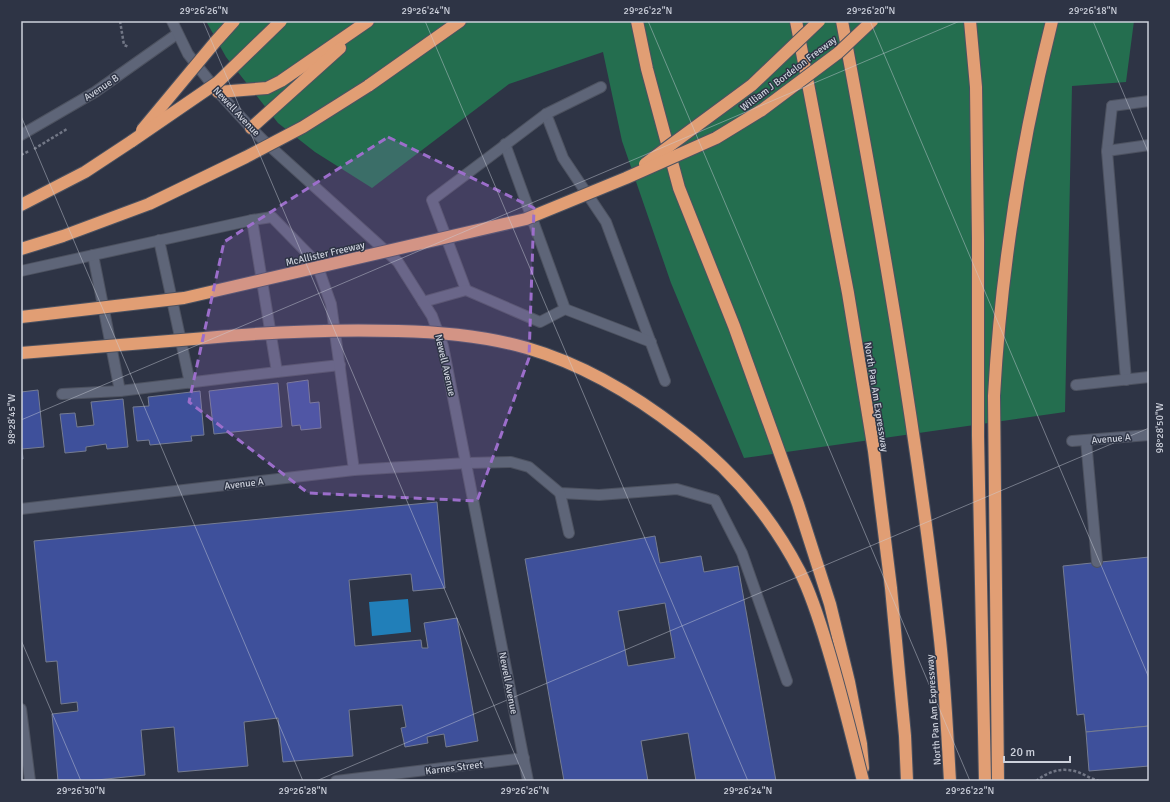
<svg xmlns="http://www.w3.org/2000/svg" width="1170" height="802" viewBox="0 0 1170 802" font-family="Signika,sans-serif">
<rect width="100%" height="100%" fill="#2e3445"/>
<polygon fill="#246e4f" points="206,21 1134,21 1126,82 1072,86 1065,412 744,458 671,283 622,141 603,52 509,84 372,188 315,152 278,123 226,57"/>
<polygon fill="#217fb9" points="408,599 411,632 372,636 369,602"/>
<g fill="#3e509b" stroke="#757c91" fill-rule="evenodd">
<polygon points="308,380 310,403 319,402 321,428 301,430 300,425 292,426 287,383"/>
<polygon points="278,383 282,427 214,434 209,391"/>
<polygon points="38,390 44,447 22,449 23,459 21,459 21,392"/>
<polygon points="200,391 204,435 191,436 192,441 150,445 149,440 137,441 133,407 149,406 148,397"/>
<polygon points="123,399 128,447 107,449 106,444 86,447 86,451 65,453 60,414 75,413 77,427 94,425 91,402"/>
<polygon points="437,502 445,588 413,591 411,574 349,580 355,646 421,640 422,648 428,648 424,623 457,618 478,741 446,747 444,734 427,737 428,743 405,747 401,728 406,727 402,705 349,710 353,756 283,762 278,718 244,722 248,766 178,772 174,727 141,730 145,775 87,781 58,781 52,714 78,711 77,702 61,704 57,661 46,662 34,541"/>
<path d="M655,536L660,563L701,556L704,572L738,566L776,781H696L688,733L641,741L648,781H564L525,559ZM665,603L675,658L628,666L618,611Z"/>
<polygon points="1149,557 1149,726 1086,732 1084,714 1077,715 1063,566"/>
<polygon points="1149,726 1149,766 1089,771 1086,732"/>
</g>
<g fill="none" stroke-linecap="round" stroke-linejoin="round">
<defs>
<g id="service">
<polyline points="546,114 563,158 606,222 665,381"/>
<polyline points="505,144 565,309"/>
<polyline points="1107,151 1112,106"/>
<polyline points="252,220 277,372 340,365"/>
<polyline points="159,240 190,383"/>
<polyline points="93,255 120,391"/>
<polyline points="21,271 252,220 272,217 316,262 331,304 354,470"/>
<polyline points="466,290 432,200 546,114 601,87"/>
<polyline points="423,302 466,290 540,322 565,309 651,342"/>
<polyline points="1126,380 1107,151 1149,145"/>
<polyline points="1076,385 1149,377"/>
<polyline points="62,394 120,391 277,372"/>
<polyline points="1086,440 1097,562"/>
<polyline points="467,463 511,462 529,467 560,493 599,495 677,489 715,500 742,553 787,681"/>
<polyline points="560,493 569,533"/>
</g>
<polyline id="pedestrian" points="336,781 524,758"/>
<g id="minor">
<polyline points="1112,106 1149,101"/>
<polyline points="21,135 95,92 177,34"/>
<polyline points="1072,441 1149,435"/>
<polyline points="21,509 354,470 467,463"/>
<polyline points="21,709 30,781"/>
</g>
<polyline id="secondary" points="172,21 188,54 218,92 251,128 264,141 398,262 432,316 443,346 528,781"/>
<g id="motorway">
<polyline points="637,21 647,69 679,188 734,326 798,504 830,604 849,682 861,744 863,768"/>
<polyline points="796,21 848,293 874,451 891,588 905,736 907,781"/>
<path d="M842,21C880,223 916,426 939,631C945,681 947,731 950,781"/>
<polyline points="970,21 976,87 978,239 978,436 985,781"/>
<polyline points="368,86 460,21"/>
<polyline points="218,92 267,88 281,81 368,21"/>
<polyline points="251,128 340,48"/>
<polyline points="21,205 85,172 132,141"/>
<path d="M998,781L994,396C1001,269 1021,144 1052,21"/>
</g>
</defs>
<use href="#service" stroke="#4d5260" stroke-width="12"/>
<use href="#pedestrian" stroke="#4d5260" stroke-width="12"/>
<use href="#minor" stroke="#4d5260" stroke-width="12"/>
<use href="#secondary" stroke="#4d5260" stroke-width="12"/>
<use href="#motorway" stroke="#4d5260" stroke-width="14"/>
<g stroke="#727786" stroke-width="2.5" stroke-dasharray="3 2" stroke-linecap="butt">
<polyline points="120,21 124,45 129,47"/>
<polyline points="34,149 67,129"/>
<polyline points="21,155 29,151"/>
<path d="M1036,781C1049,771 1062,767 1078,772C1085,775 1092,779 1099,781"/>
</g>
<use href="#service" stroke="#5e6578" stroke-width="10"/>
<use href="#pedestrian" stroke="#5e6578" stroke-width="10"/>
<use href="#minor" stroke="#5e6578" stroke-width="10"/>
<use href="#secondary" stroke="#5e6578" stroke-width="10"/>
<use href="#motorway" stroke="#e19e74" stroke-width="12"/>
<defs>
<g id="motorway-bridge">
<polyline points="142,130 216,41 234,21"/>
<polyline points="132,141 218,82 281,21"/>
<polyline points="645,164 752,85 819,21"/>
<polyline points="21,249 63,236 149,204 246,157 303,127 368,86"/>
<polyline points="21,317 184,298 526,219 626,178 716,138 762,110 838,53 872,21"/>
<path d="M21,353C83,348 145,343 206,338C270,332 334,329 398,331C441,332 485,336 527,348C582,364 636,396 681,431C731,469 771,516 800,572C812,596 820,622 828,649C841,692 852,737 863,781"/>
</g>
</defs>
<use href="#motorway-bridge" stroke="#4d5260" stroke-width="14" stroke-linecap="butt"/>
<use href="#motorway-bridge" stroke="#e19e74" stroke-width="12"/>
</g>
<path fill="#9c6ecb" fill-opacity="0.2" stroke="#9c6ecb" stroke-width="3" stroke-dasharray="8 5" stroke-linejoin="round" d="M388,137L534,208L529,358L477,501L308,493L189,402L224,242Z"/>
<path fill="none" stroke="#cdd1dc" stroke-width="1" stroke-opacity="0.45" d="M203,21L526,781M425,21L748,781M648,21L970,781M870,21L1149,678M1093,21L1149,154M21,116L303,781M21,420L960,21M21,640L81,781M316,781L1149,428"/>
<g text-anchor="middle" stroke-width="3" stroke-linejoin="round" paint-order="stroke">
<g font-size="10" fill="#cdd1dc" stroke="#2e3445">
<text transform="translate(788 73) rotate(-37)" y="4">William J Bordelon Freeway</text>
<text transform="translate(101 87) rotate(-34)" y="4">Avenue B</text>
<text transform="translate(237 111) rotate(47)" y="4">Newell Avenue</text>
<text transform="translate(325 253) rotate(-13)" y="4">McAllister Freeway</text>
<text transform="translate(446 365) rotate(77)" y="4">Newell Avenue</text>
<text transform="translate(877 397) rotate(81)" y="4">North Pan Am Expressway</text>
<text transform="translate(1111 438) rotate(-5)" y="4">Avenue A</text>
<text transform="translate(244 483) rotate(-7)" y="4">Avenue A</text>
<text transform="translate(509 683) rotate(79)" y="4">Newell Avenue</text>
<text transform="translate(933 710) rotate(-94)" y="4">North Pan Am Expressway</text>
<text transform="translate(454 767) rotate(-7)" y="4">Karnes Street</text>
</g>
</g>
<rect width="1170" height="802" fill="none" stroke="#2e3445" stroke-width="44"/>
<path d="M1004 756v6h66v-6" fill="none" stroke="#cdd1dc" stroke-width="2"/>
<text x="1010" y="756" font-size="12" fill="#cdd1dc" stroke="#2e3445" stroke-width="3" paint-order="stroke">20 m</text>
<rect x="22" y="22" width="1126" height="758" fill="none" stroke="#cdd1dc" stroke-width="1.5"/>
<g font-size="10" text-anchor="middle" fill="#cdd1dc">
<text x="204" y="14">29°26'26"N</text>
<text x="426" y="14">29°26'24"N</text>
<text x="648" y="14">29°26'22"N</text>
<text x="871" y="14">29°26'20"N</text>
<text x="1093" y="14">29°26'18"N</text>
<text transform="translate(11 419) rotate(-90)" y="4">98°28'45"W</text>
<text transform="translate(1159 428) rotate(-90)" y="4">98°28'50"W</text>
<text x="81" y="794">29°26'30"N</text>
<text x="303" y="794">29°26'28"N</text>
<text x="525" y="794">29°26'26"N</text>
<text x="748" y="794">29°26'24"N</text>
<text x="970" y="794">29°26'22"N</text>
</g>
</svg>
